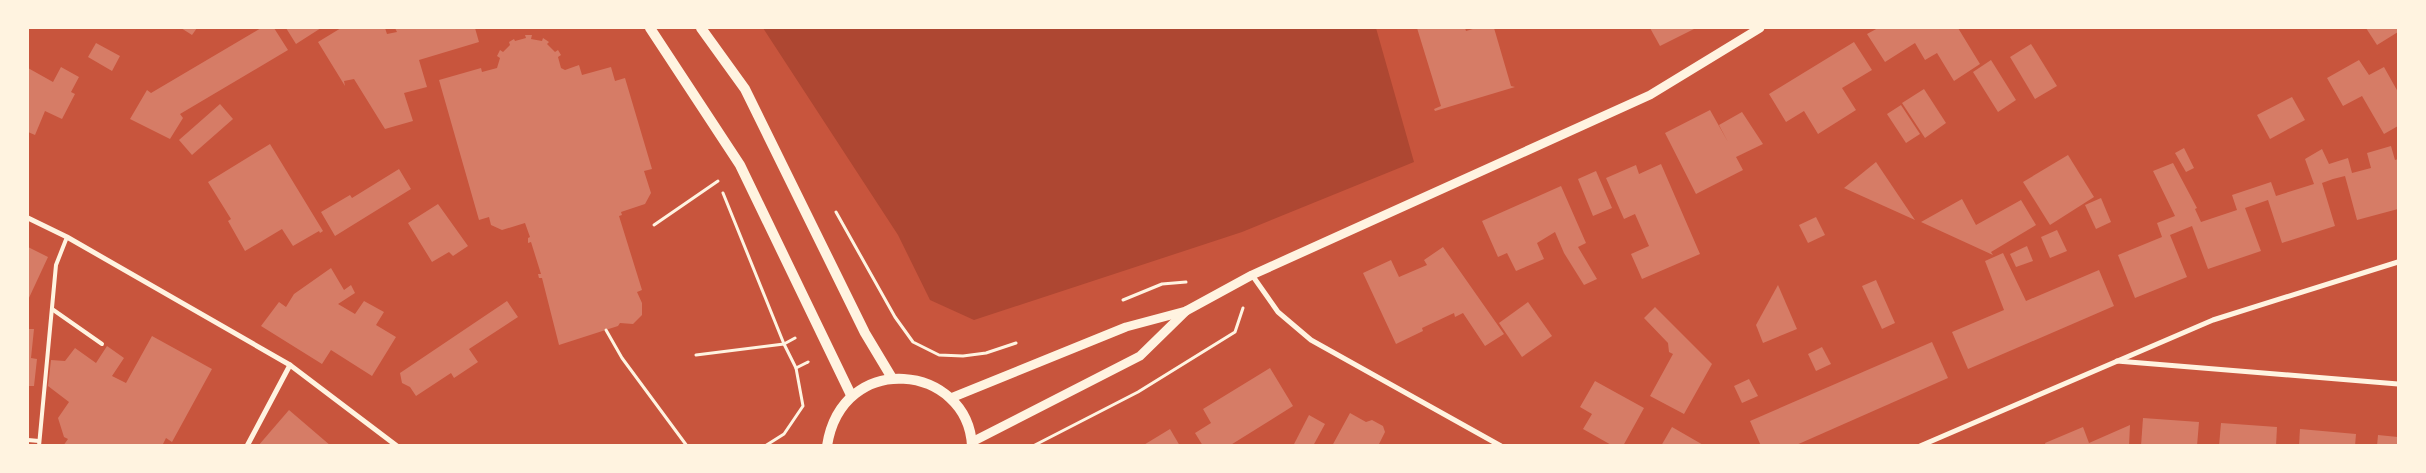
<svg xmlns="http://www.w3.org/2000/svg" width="2426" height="473" viewBox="0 0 2426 473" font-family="Barlow,sans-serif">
<rect width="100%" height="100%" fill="#c8553d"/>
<polygon fill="#ae4732" points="763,28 1376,28 1414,162 1242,232 974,320 930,300 898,235"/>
<g fill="#d67c66">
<polygon points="181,28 197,28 192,35"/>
<polygon points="261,28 274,28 288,50 180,114 183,118 170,139 130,119 147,90 151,93"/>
<polygon points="286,28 321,28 296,44"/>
<polygon points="341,28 385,28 387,34 397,32 395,28 475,28 479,42 419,60 427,87 404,93 413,121 385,129 354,79 344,81 345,86 318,42"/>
<polygon points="1417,28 1465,28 1466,31 1476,28 1494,28 1511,86 1515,87 1435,111 1434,109 1441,106"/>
<polygon points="1650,28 1696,28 1660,46"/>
<polygon points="1878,28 1958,28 1980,64 1954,81 1937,53 1925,60 1915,43 1885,62 1867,34"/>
<polygon points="2366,28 2398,28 2398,32 2377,45"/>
<polygon points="525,35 532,35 531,39 542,41 543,38 549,42 547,44 555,52 558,50 561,55 558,57 561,68 565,70 579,65 582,75 611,67 615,81 625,78 652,169 644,171 651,193 645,204 621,212 622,215 619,216 642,290 637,292 642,303 642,315 633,324 620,323 618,326 559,345 542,278 539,278 538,274 541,274 531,242 528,243 528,238 530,237 525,223 502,230 491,225 489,217 479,220 439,80 481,68 482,72 497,68 500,58 497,56 500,50 503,52 510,45 509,42 514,39 515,41 526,38"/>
<polygon points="1854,42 1872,70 1842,88 1856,110 1818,134 1804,111 1786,122 1769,94"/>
<polygon points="96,43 120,56 112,71 88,57"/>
<polygon points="2031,44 2057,86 2035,99 2010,57"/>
<polygon points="1991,60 2016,100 1998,112 1973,72"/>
<polygon points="2359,60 2369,75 2384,67 2398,92 2398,126 2384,134 2362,96 2343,106 2327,78"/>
<polygon points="61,67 79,77 71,92 75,94 62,119 45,111 35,135 28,132 28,68 53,82"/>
<polygon points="1924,89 1946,123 1925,138 1902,103"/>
<polygon points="2292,97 2305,120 2270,139 2257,115"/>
<polygon points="220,104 233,119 192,155 179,140"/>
<polygon points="1901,105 1920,134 1906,143 1887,114"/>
<polygon points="1710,110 1728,142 1719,125 1742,112 1763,144 1736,157 1743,170 1696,194 1665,133"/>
<polygon points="270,144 323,231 320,233 319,231 293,246 282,229 245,251 228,221 231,219 208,182"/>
<polygon points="2391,146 2395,160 2398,159 2398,209 2357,220 2345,176 2333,179 2322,183 2335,226 2282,243 2268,200 2245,208 2261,251 2208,269 2192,226 2170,235 2187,277 2135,298 2118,255 2162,237 2157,223 2175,216 2153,171 2173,163 2197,208 2195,209 2201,222 2237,210 2232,195 2271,182 2276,196 2314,184 2305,159 2322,149 2329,164 2348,158 2352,173 2371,168 2367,153"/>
<polygon points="2184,148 2194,168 2186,172 2175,153"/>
<polygon points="2068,155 2094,197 2050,225 2023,182"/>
<polygon points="1876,162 1915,220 1844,188"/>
<polygon points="1661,164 1700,254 1642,279 1631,254 1649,246 1635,214 1624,219 1606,178 1636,165 1639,174"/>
<polygon points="399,169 411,189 335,236 321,212 350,195 352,198"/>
<polygon points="1596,171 1612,208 1593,216 1578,179"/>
<polygon points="1561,186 1586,243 1578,247 1597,279 1584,285 1564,253 1555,232 1537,243 1544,259 1516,271 1507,253 1498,257 1482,221"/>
<polygon points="2101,198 2111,222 2096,229 2085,205"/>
<polygon points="1962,199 1976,225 2021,200 2036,225 1991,252 1993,255 1921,222"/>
<polygon points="438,204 468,246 453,256 449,252 432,262 408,223"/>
<polygon points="1816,217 1825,235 1808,243 1799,225"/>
<polygon points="2057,230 2067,251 2050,258 2041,237"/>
<polygon points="2027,246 2033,261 2016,267 2010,254"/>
<polygon points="28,247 48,257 28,300"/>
<polygon points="1443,247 1504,334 1485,346 1463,313 1455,317 1454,313 1422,328 1423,331 1396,344 1363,273 1391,260 1399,277 1427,265 1424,260"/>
<polygon points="2003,253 2026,301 2099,270 2114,306 1968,369 1952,332 2004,310 1985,261"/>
<polygon points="331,268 344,290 351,285 355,293 338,304 355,314 364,301 384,312 376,325 396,337 372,376 331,350 322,364 261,326 279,302 286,307 294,294"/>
<polygon points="1876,280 1895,323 1882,329 1862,286"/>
<polygon points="1778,285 1797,329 1763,343 1756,325"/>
<polygon points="507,301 518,317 469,349 478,362 454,378 451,373 416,396 410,387 402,383 400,373"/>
<polygon points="1528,302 1552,336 1522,357 1499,323"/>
<polygon points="1655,307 1712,364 1684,414 1650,396 1673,354 1669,352 1668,343 1644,318"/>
<polygon points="28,329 34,329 31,358 37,359 34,386 28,386"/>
<polygon points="152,336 212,369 172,442 166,438 162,446 63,446 68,439 64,437 58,418 69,402 48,386 51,360 65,361 75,348 96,363 107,346 124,358 112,376 126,383"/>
<polygon points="1932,342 1948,378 1794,446 1761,446 1750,421"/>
<polygon points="1822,347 1831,364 1816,371 1808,354"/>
<polygon points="1270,368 1293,406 1229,446 1203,446 1195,433 1211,423 1203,409"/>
<polygon points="1749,379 1758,396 1742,403 1734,386"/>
<polygon points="1595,381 1644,408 1623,446 1613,446 1583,429 1592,414 1580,407"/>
<polygon points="289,410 331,446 258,446"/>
<polygon points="1350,413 1366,422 1372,420 1383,426 1385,432 1378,446 1332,446"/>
<polygon points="1309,415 1325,424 1313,446 1293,446"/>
<polygon points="2143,418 2199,422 2197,446 2141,446"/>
<polygon points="2221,423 2277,427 2276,446 2219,446"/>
<polygon points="2130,425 2129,446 2046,446 2045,443 2083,427 2089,443"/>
<polygon points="1672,427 1705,446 1661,446"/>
<polygon points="1170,429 1180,446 1142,446"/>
<polygon points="2300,429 2356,434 2355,446 2299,446"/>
<polygon points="2378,435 2398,437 2398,446 2377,446"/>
</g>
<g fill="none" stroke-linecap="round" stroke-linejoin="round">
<g stroke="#fff3e0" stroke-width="3">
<polyline points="723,193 784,344 796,368 803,406 784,434 765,446"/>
<polyline points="836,212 895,317 913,342 939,355 963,356 986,353 1016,343"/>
<polyline points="654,225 718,181"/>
<polyline points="1123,300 1162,284 1186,282"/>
<polyline points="606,330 622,358 687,446"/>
<polyline points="696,355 784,344 795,338"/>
<polyline points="796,368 808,362"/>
<polyline points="1033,446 1138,392 1235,332 1243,308"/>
</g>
<g stroke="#fff3e0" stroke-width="4">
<polyline points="52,309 102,344"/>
<polyline points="28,440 39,441"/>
<polyline points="39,446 56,265 67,237"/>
</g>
<g stroke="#fff3e0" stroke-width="5">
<polyline points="28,218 67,237 290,365 397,446"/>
<polyline points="1252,275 1278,312 1311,340 1501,446"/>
<polyline points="2117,361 2398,384"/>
<polyline points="247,446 290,365"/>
<polyline points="1920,446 2213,320 2398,262"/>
</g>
<g stroke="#fff3e0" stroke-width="9">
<polyline points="951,398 1126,327 1186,311 1252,275 1650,95 1760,28"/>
<polyline points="972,442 1140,356 1186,311"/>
</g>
<g stroke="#fff3e0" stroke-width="10">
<polyline points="650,28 740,165 851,395"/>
<polyline points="701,28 745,89 865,333 892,378"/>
<path d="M827,446C842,349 968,364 972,446"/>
</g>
</g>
<rect width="2426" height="473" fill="none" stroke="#fff3e0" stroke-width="58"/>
</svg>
